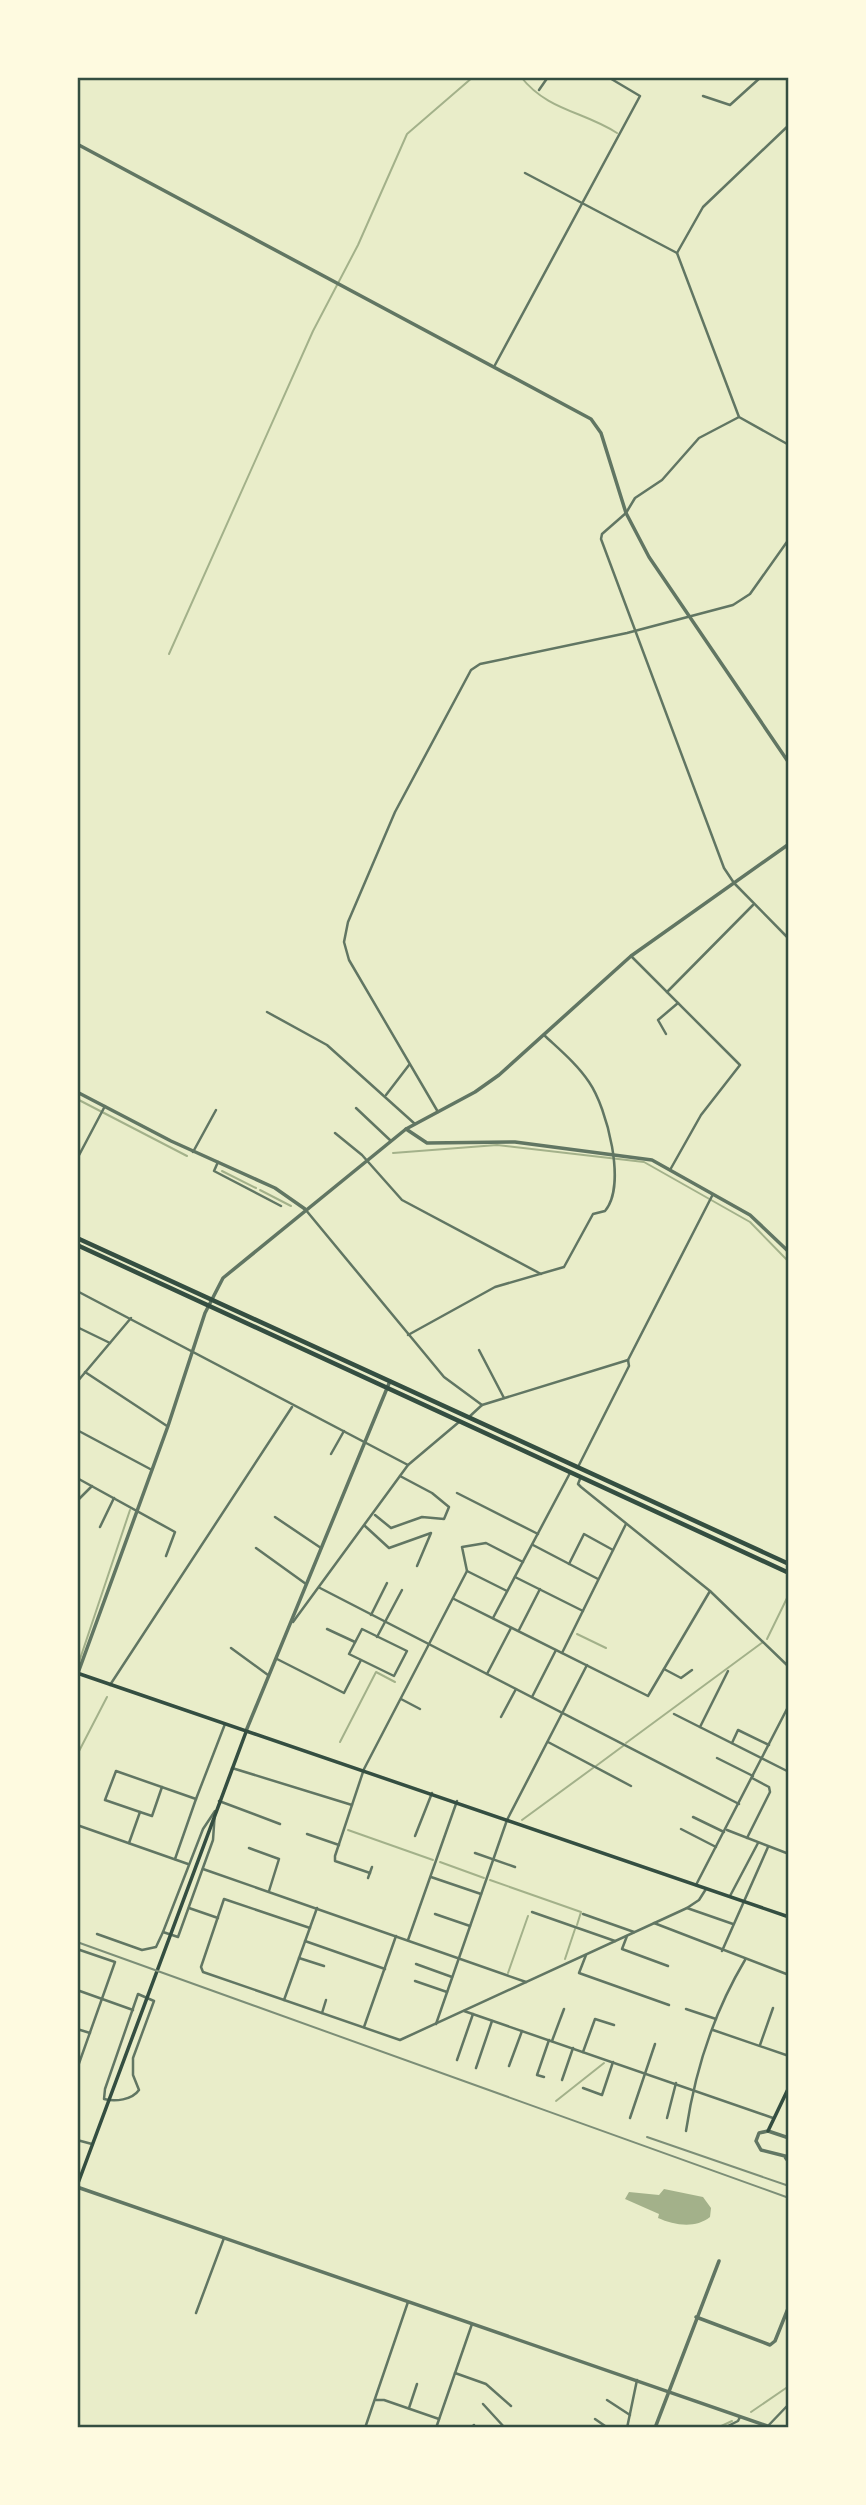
<svg xmlns="http://www.w3.org/2000/svg" width="866" height="2505" viewBox="0 0 866 2505" font-family="Figtree,sans-serif">
<rect width="100%" height="100%" fill="#e9edc9"/>
<path fill="#a3b18a" d="M664,2189L703,2197L711,2208L710,2217C695,2229 674,2225 658,2218L659,2214L625,2199L629,2192L659,2195Z"/>
<g fill="none" stroke-linecap="round" stroke-linejoin="round">
<g stroke="#a3b18a" stroke-width="2">
<path d="M521,77C548,111 583,111 617,133"/>
<polyline points="169,654 313,331 358,245 407,134 473,77"/>
<polyline points="77,1099 187,1156"/>
<polyline points="393,1153 497,1145 644,1162 750,1222 789,1262"/>
<polyline points="222,1171 256,1188"/>
<polyline points="260,1190 291,1206"/>
<polyline points="577,1634 606,1648"/>
<polyline points="767,1639 789,1594"/>
<polyline points="79,1662 130,1510"/>
<polyline points="340,1742 376,1672 395,1682"/>
<polyline points="626,1743 763,1642"/>
<polyline points="77,1755 107,1697"/>
<polyline points="596,1766 623,1746"/>
<polyline points="522,1820 593,1768"/>
<polyline points="348,1830 433,1860"/>
<polyline points="440,1862 484,1878"/>
<polyline points="490,1880 581,1912 577,1925"/>
<polyline points="565,1959 575,1929"/>
<polyline points="508,1973 528,1916"/>
<polyline points="556,2101 604,2063"/>
<polyline points="751,2412 789,2386"/>
<polyline points="717,2428 732,2421"/>
</g>
<g stroke="#617663" stroke-width="2.5">
<polyline points="539,90 548,77"/>
<polyline points="703,96 730,105 761,77"/>
<polyline points="525,173 677,253 739,417 789,445"/>
<polyline points="677,253 703,207 789,125"/>
<polyline points="495,365 640,96 608,77"/>
<polyline points="739,417 699,438 662,480 635,498 626,513 602,534 601,539 724,868 734,883 789,939"/>
<polyline points="631,956 740,1065 701,1115 670,1170"/>
<polyline points="667,992 753,905"/>
<polyline points="267,1012 327,1045 415,1124"/>
<polyline points="666,1034 658,1020 678,1003"/>
<polyline points="386,1095 409,1065"/>
<polyline points="356,1108 391,1141"/>
<polyline points="438,1112 349,960 344,942 348,922 395,812 471,670 480,664 627,633 733,605 750,594 789,539"/>
<polyline points="335,1133 362,1155 402,1200 541,1274"/>
<polyline points="193,1152 216,1110"/>
<polyline points="77,1159 105,1106"/>
<polyline points="218,1162 214,1171 281,1206"/>
<polyline points="305,1209 444,1377 482,1405"/>
<polyline points="77,1291 408,1465"/>
<polyline points="77,1327 110,1343"/>
<path d="M408,1335L495,1287L564,1267L593,1214L605,1211C627,1185 607,1108 589,1082C577,1064 560,1050 544,1035"/>
<polyline points="479,1350 504,1398"/>
<polyline points="85,1372 167,1426"/>
<polyline points="77,1382 131,1318"/>
<polyline points="469,1417 482,1405 628,1360"/>
<polyline points="77,1430 152,1470"/>
<polyline points="331,1454 344,1431"/>
<polyline points="578,1467 629,1366 628,1360 712,1196"/>
<polyline points="77,1478 175,1532 166,1556"/>
<polyline points="580,1479 578,1484 581,1487 710,1591 789,1667"/>
<polyline points="457,1493 538,1534"/>
<polyline points="77,1501 92,1486"/>
<polyline points="375,1515 391,1528 422,1517 444,1519 449,1507 432,1493 400,1476"/>
<polyline points="275,1517 321,1548"/>
<polyline points="365,1526 389,1548 431,1533 417,1566"/>
<polyline points="100,1527 114,1498"/>
<polyline points="533,1545 598,1579"/>
<polyline points="256,1548 306,1584"/>
<polyline points="569,1564 584,1534 613,1550"/>
<polyline points="467,1571 507,1591"/>
<polyline points="515,1577 583,1611"/>
<polyline points="320,1588 739,1804"/>
<polyline points="454,1599 648,1696 710,1591"/>
<polyline points="371,1615 387,1583"/>
<polyline points="493,1618 570,1473"/>
<polyline points="293,1622 408,1465 459,1422"/>
<polyline points="327,1629 355,1642"/>
<polygon points="362,1629 407,1651 394,1676 349,1654"/>
<polyline points="519,1630 540,1589"/>
<polyline points="377,1637 402,1590"/>
<polyline points="231,1648 268,1675"/>
<polyline points="562,1653 626,1524"/>
<polyline points="277,1659 344,1693 361,1660"/>
<polyline points="664,1669 681,1678 692,1670"/>
<polyline points="487,1674 511,1628"/>
<polyline points="110,1685 292,1407"/>
<polyline points="532,1697 556,1650"/>
<polyline points="401,1699 420,1709"/>
<polyline points="674,1714 789,1772"/>
<polyline points="501,1717 516,1689"/>
<polyline points="700,1727 728,1671"/>
<polyline points="548,1742 631,1786"/>
<polyline points="732,1743 738,1730 769,1745"/>
<polyline points="717,1758 753,1776"/>
<polyline points="232,1768 352,1805"/>
<polyline points="196,1799 225,1724"/>
<polyline points="219,1801 280,1824"/>
<polygon points="215,1811 213,1840 178,1937 163,1932 203,1829"/>
<polyline points="140,1812 152,1816 162,1787"/>
<polyline points="693,1817 724,1832"/>
<polyline points="77,1825 188,1864"/>
<polyline points="681,1829 716,1847"/>
<polyline points="727,1830 789,1854"/>
<polyline points="307,1834 339,1845"/>
<polyline points="415,1836 432,1793"/>
<polyline points="747,1838 770,1792 769,1787 752,1778"/>
<polyline points="129,1843 140,1812 105,1800 116,1771 196,1799 175,1859"/>
<polyline points="249,1848 279,1859 269,1891"/>
<polyline points="475,1853 515,1867"/>
<polyline points="203,1869 526,1982"/>
<polyline points="370,1873 335,1861 335,1856 364,1769 467,1571 462,1547 486,1543 523,1562"/>
<polyline points="431,1877 481,1894"/>
<polyline points="368,1878 372,1867"/>
<polyline points="696,1885 789,1705"/>
<polyline points="730,1896 758,1843"/>
<polyline points="189,1908 218,1918"/>
<polyline points="687,1908 733,1924"/>
<polyline points="532,1912 615,1941"/>
<polyline points="435,1914 470,1926"/>
<polyline points="583,1914 634,1932"/>
<polyline points="654,1923 789,1975"/>
<polyline points="310,1928 224,1899 201,1967 203,1972 400,2040 687,1908 699,1900 706,1889"/>
<polyline points="97,1934 142,1950 156,1947 163,1932"/>
<polyline points="627,1936 622,1949 668,1966"/>
<polyline points="408,1940 457,1801"/>
<polyline points="305,1941 385,1969"/>
<polyline points="77,1949 115,1962 77,2069"/>
<polyline points="722,1951 768,1847"/>
<polyline points="586,1955 579,1973 669,2005"/>
<polyline points="299,1958 324,1966"/>
<polyline points="416,1964 452,1977"/>
<polyline points="415,1981 447,1992"/>
<polyline points="77,1990 133,2010"/>
<path d="M138,1994L154,2001L133,2058V2075L139,2090C132,2100 115,2102 104,2099L105,2089Z"/>
<polyline points="284,2000 317,1908"/>
<polyline points="686,2009 716,2019"/>
<polyline points="464,2011 773,2118"/>
<polyline points="322,2013 326,2000"/>
<polyline points="436,2024 507,1820 587,1665"/>
<polyline points="364,2027 396,1936"/>
<polyline points="77,2029 90,2033"/>
<polyline points="713,2030 789,2056"/>
<polyline points="552,2041 564,2009"/>
<polyline points="760,2045 773,2008"/>
<polyline points="583,2052 595,2019 614,2025"/>
<polyline points="457,2060 473,2014"/>
<polyline points="509,2066 522,2031"/>
<polyline points="476,2068 492,2021"/>
<polyline points="544,2077 537,2075 549,2040"/>
<polyline points="562,2080 573,2048"/>
<polyline points="583,2088 602,2095 613,2062"/>
<polyline points="630,2118 655,2044"/>
<polyline points="667,2118 676,2083"/>
<path d="M686,2131C695,2071 714,2012 745,1960"/>
<polyline points="77,2140 92,2144"/>
<polyline points="785,2158 789,2163"/>
<polyline points="196,2313 224,2238"/>
<polyline points="455,2373 486,2384 511,2406"/>
<polyline points="376,2400 384,2400 439,2419"/>
<polyline points="607,2400 630,2415"/>
<polyline points="483,2404 505,2428"/>
<polyline points="409,2408 417,2384"/>
<polyline points="595,2419 608,2428"/>
<polyline points="365,2428 408,2302"/>
<polyline points="436,2428 472,2324"/>
<polyline points="471,2428 474,2425"/>
<polyline points="627,2428 637,2380"/>
<polyline points="724,2428 738,2421 740,2417"/>
<polyline points="766,2428 789,2404"/>
</g>
<g stroke="#617663" stroke-width="3.5">
<polyline points="77,144 591,419 601,433 626,513 649,557 789,763"/>
<polyline points="77,1092 171,1141 275,1188 305,1209"/>
<polyline points="406,1129 427,1143 515,1142 652,1160 750,1215 789,1252"/>
<polyline points="78,1673 168,1426 205,1313 223,1278 406,1129 475,1092 499,1075 631,956 789,844"/>
<polyline points="246,1731 390,1381"/>
<polyline points="789,2138 768,2131 759,2133 756,2141 761,2150 789,2157"/>
<polyline points="77,2187 773,2428"/>
<polyline points="696,2317 770,2345 775,2341 789,2306"/>
<polyline points="655,2428 719,2261"/>
</g>
<g stroke="#344e41" stroke-width="3.5">
<polyline points="77,1673 789,1917"/>
<polyline points="768,2131 789,2087"/>
<polyline points="77,2186 246,1732"/>
</g>
<g stroke="#344e41" stroke-width="4.5">
<polyline points="77,1238 789,1564"/>
<polyline points="77,1245 789,1573"/>
</g>
<g stroke="#7c8e77" stroke-width="2">
<polyline points="77,1942 789,2198"/>
<polyline points="647,2137 789,2186"/>
</g>
</g>
<rect width="866" height="2505" fill="none" stroke="#fefae0" stroke-width="158"/>
<rect x="79" y="79" width="708" height="2347" fill="none" stroke="#344e41" stroke-width="2.5"/>
</svg>
